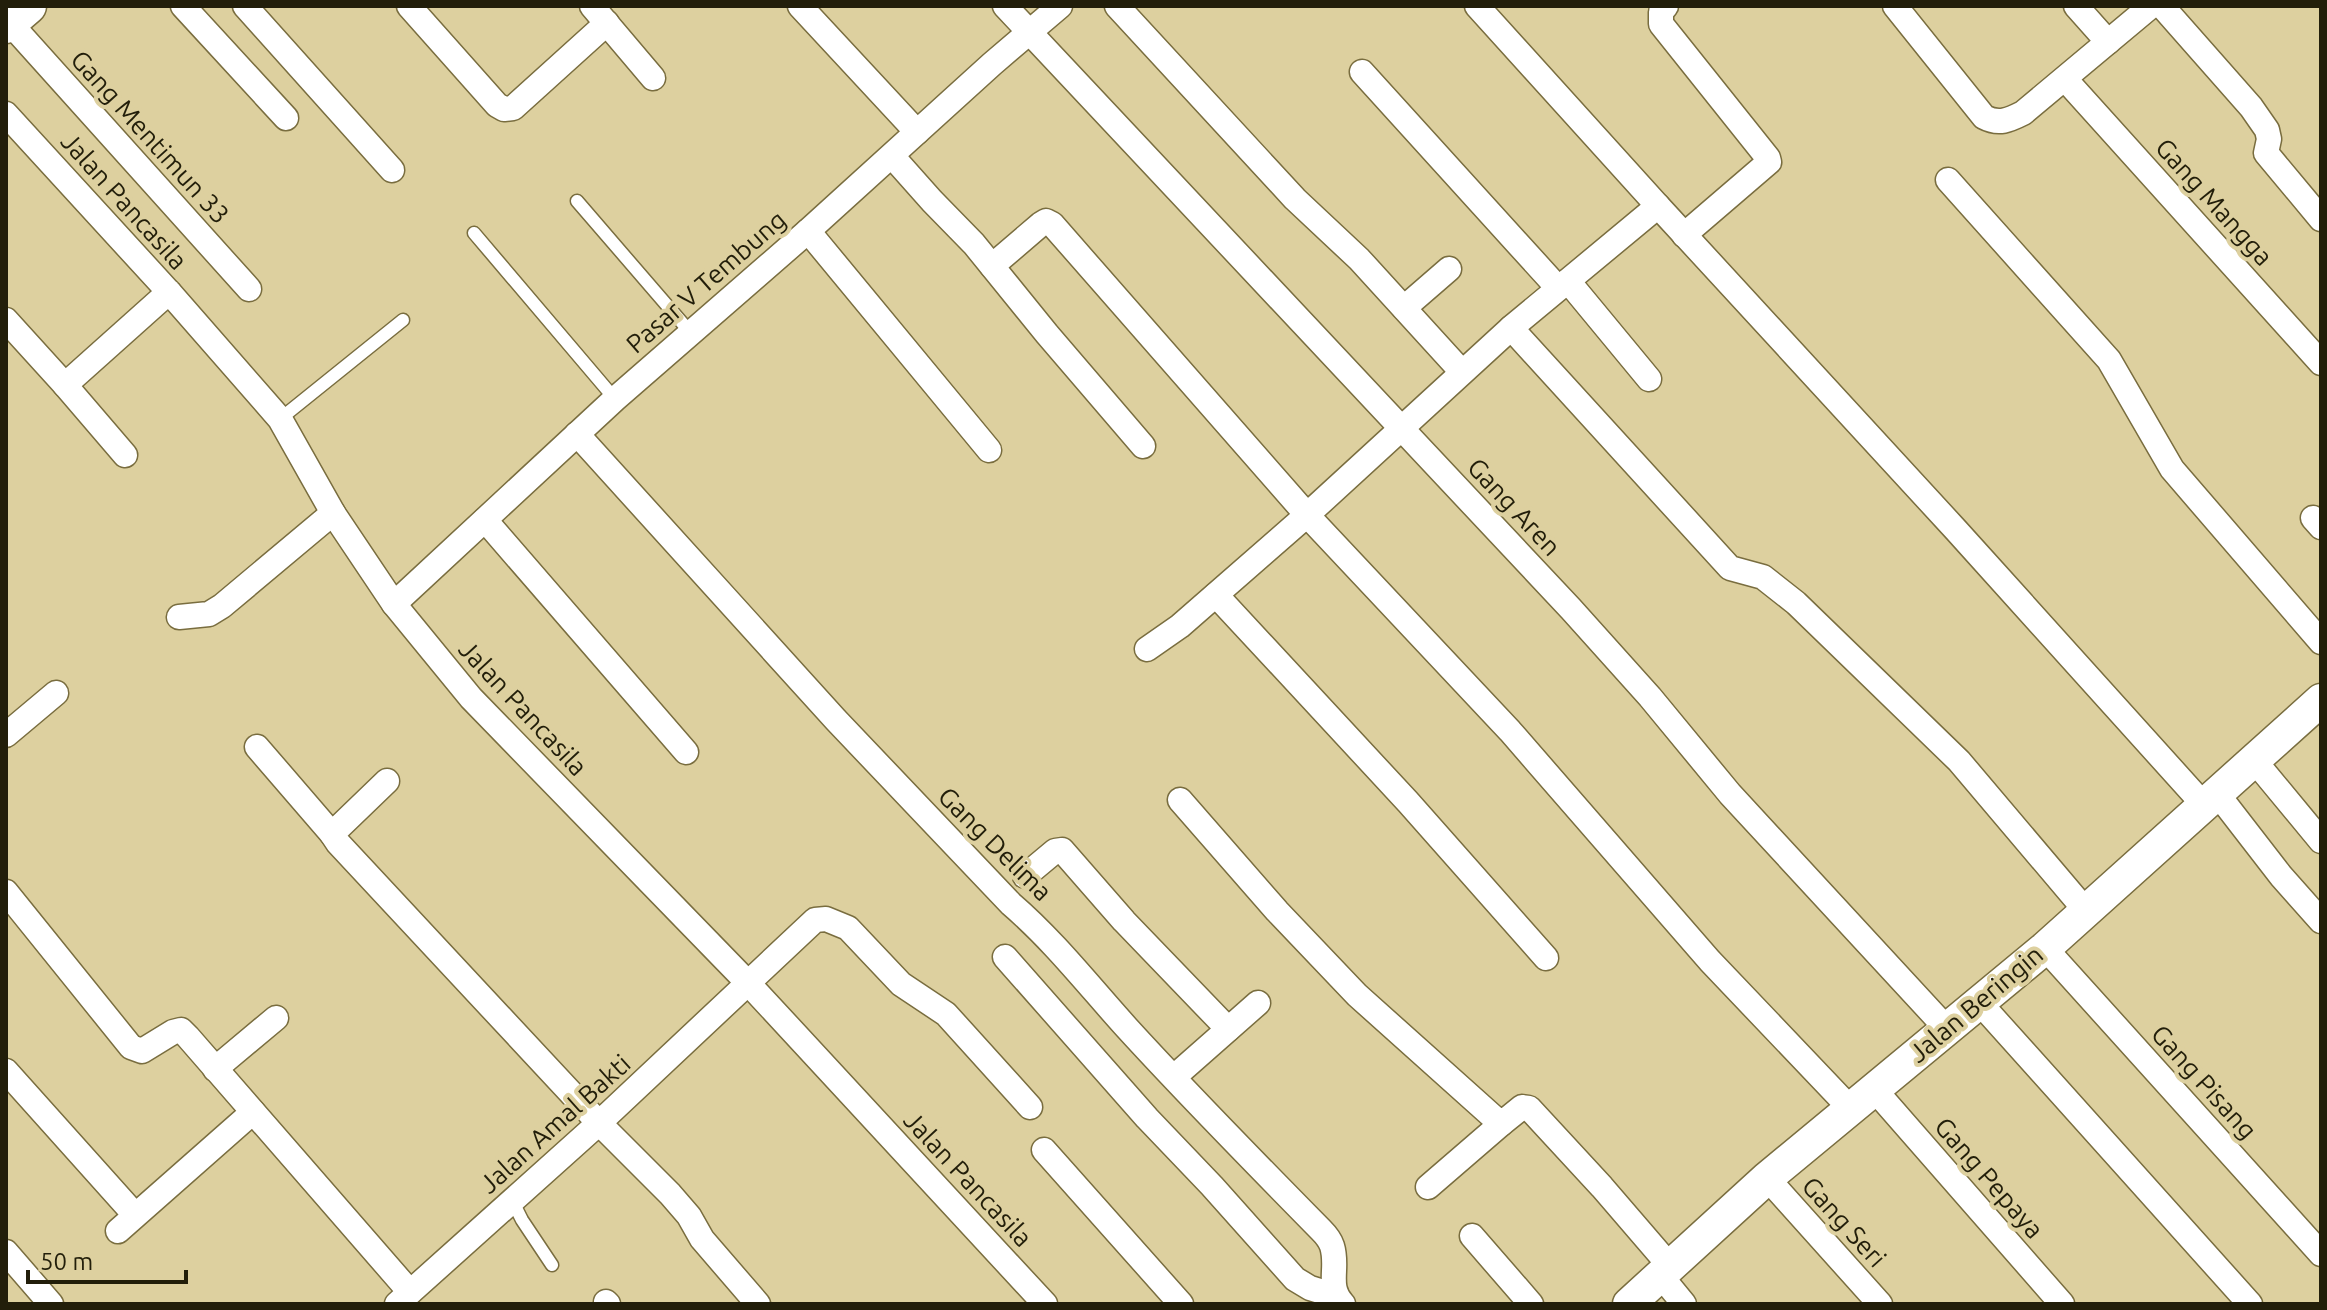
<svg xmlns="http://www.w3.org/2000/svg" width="2327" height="1310" viewBox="0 0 2327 1310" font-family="Ubuntu,sans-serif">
<rect width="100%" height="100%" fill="#ddd09f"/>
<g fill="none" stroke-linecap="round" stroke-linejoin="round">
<defs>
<g id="lane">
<polyline points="577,201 690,332"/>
<polyline points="474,233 615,399"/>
<polyline points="280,419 403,320"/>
<polyline points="512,1200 522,1220 552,1265"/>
</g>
<g id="street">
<polyline points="183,6 286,118"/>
<polyline points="245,6 392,170"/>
<polyline points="409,6 497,105 504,109 513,108 607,23"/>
<polyline points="592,6 653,78"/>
<polyline points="800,6 917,132"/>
<polyline points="1005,6 1571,609 1650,697 1730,794 1947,1029"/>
<polyline points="1117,6 1295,199 1359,259 1462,372"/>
<polyline points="1477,6 1658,206"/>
<polyline points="1666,6 1661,12 1661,24 1768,158 1769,162 1684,235"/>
<path d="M1895,6L1984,117C1999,125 2009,120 2023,113L2151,6"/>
<polyline points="2076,6 2108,42"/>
<polyline points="2162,6 2251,107 2267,130 2269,139 2266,153 2321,219"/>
<polyline points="9,22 249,289"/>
<polyline points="1362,72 1558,288"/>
<polyline points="2065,79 2321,363"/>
<polyline points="6,114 169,292 280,419 333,513 394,604 471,698 749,984 1045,1304"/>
<polyline points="892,156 932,201 974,244 1047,334 1143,446"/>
<polyline points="1948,180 2109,360 2172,469 2321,642"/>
<polyline points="808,231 989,450"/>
<polyline points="992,266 1041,224 1046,221 1052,224 1307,515 1510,731 1710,961 1849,1107"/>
<polyline points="1568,281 1649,379"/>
<polyline points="1404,308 1449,269"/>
<polyline points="6,320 65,385 125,455"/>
<polyline points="1511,328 1730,568 1763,577 1796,603 1959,761 2086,911"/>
<polyline points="65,385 169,292"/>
<path d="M577,434L836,720L1011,904C1054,941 1089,986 1127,1028C1190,1097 1255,1163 1321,1230C1326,1235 1330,1240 1332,1246C1339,1268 1326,1286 1343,1304"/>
<polyline points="2313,518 2321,527"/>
<polyline points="485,520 686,752"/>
<polyline points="1216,595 1408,802 1546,958"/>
<polyline points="394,604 615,399 808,231 992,64 1060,6"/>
<polyline points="179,617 209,614 222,606 333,513"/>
<polyline points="1147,649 1180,626 1307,515 1511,328 1658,206 1956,530 2203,804"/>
<polyline points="6,735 56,693"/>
<polyline points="257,747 332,834"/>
<polyline points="2254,760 2321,841"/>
<polyline points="387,781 332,834 338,843 599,1123 670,1194 689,1216 702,1239 758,1304"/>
<polyline points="2216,792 2281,876 2321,921"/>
<polyline points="1180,800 1277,911 1357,995 1501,1124 1522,1107 1529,1108 1602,1187 1670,1266"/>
<polyline points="1025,876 1055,851 1062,850 1124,921 1228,1029"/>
<polyline points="6,892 131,1047 142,1051 173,1032 181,1030 188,1037 410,1292"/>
<polyline points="2045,948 2321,1254"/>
<polyline points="1005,957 1147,1118 1212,1186 1295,1279 1310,1288 1336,1296"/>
<polyline points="1979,1002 2250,1304"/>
<polyline points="215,1069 276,1018"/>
<polyline points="6,1071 135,1215"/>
<polyline points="1174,1077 1258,1003"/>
<polyline points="1874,1089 2062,1304"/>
<polyline points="1044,1150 1181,1304"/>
<polyline points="1767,1178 1880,1304"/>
<polyline points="1428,1187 1501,1124"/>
<polyline points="118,1231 253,1112"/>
<polyline points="1472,1236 1531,1304"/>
<polyline points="6,1252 51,1304"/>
<polyline points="1661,1276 1684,1304"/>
<polyline points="606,1302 608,1304"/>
<polyline points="397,1304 599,1123 815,920 826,919 848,928 901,984 946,1014 1030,1107"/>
</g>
<polyline id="secondary" points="1629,1304 1767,1178 2045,948 2321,700"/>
<polyline id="primary" points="6,25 28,6"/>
</defs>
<use href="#lane" stroke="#796d3f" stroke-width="15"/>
<use href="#street" stroke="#796d3f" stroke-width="27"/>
<use href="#secondary" stroke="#796d3f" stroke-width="35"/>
<use href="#primary" stroke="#796d3f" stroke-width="39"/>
<use href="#lane" stroke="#fff" stroke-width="12"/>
<use href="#street" stroke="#fff" stroke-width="24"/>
<use href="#secondary" stroke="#fff" stroke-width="32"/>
<use href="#primary" stroke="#fff" stroke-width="36"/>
</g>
<g text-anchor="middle" stroke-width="8" stroke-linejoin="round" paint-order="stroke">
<g font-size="26" fill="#221e0a" stroke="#ddd09f">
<text transform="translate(150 137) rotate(48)" y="9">Gang Mentimun 33</text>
<text transform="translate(124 201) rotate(48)" y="9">Jalan Pancasila</text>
<text transform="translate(2214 202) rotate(48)" y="9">Gang Mangga</text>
<text transform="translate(706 282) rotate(-41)" y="9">Pasar V Tembung</text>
<text transform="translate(1514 507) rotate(47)" y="9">Gang Aren</text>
<text transform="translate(523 708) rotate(47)" y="9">Jalan Pancasila</text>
<text transform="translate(995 844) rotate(45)" y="9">Gang Delima</text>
<text transform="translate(1976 1004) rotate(-40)" y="9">Jalan Beringin</text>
<text transform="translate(2204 1082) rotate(48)" y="9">Gang Pisang</text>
<text transform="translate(555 1124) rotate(-42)" y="9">Jalan Amal Bakti</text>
<text transform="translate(1989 1178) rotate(49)" y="9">Gang Pepaya</text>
<text transform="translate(968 1179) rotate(47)" y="9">Jalan Pancasila</text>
<text transform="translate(1844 1222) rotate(48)" y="9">Gang Seri</text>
</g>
</g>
<rect width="2327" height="1310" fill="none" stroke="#221e0a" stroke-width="16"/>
<path d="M28 1270v12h158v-12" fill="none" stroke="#221e0a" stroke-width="4"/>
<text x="40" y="1270" font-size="24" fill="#221e0a" stroke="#ddd09f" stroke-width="6" paint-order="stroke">50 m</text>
</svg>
